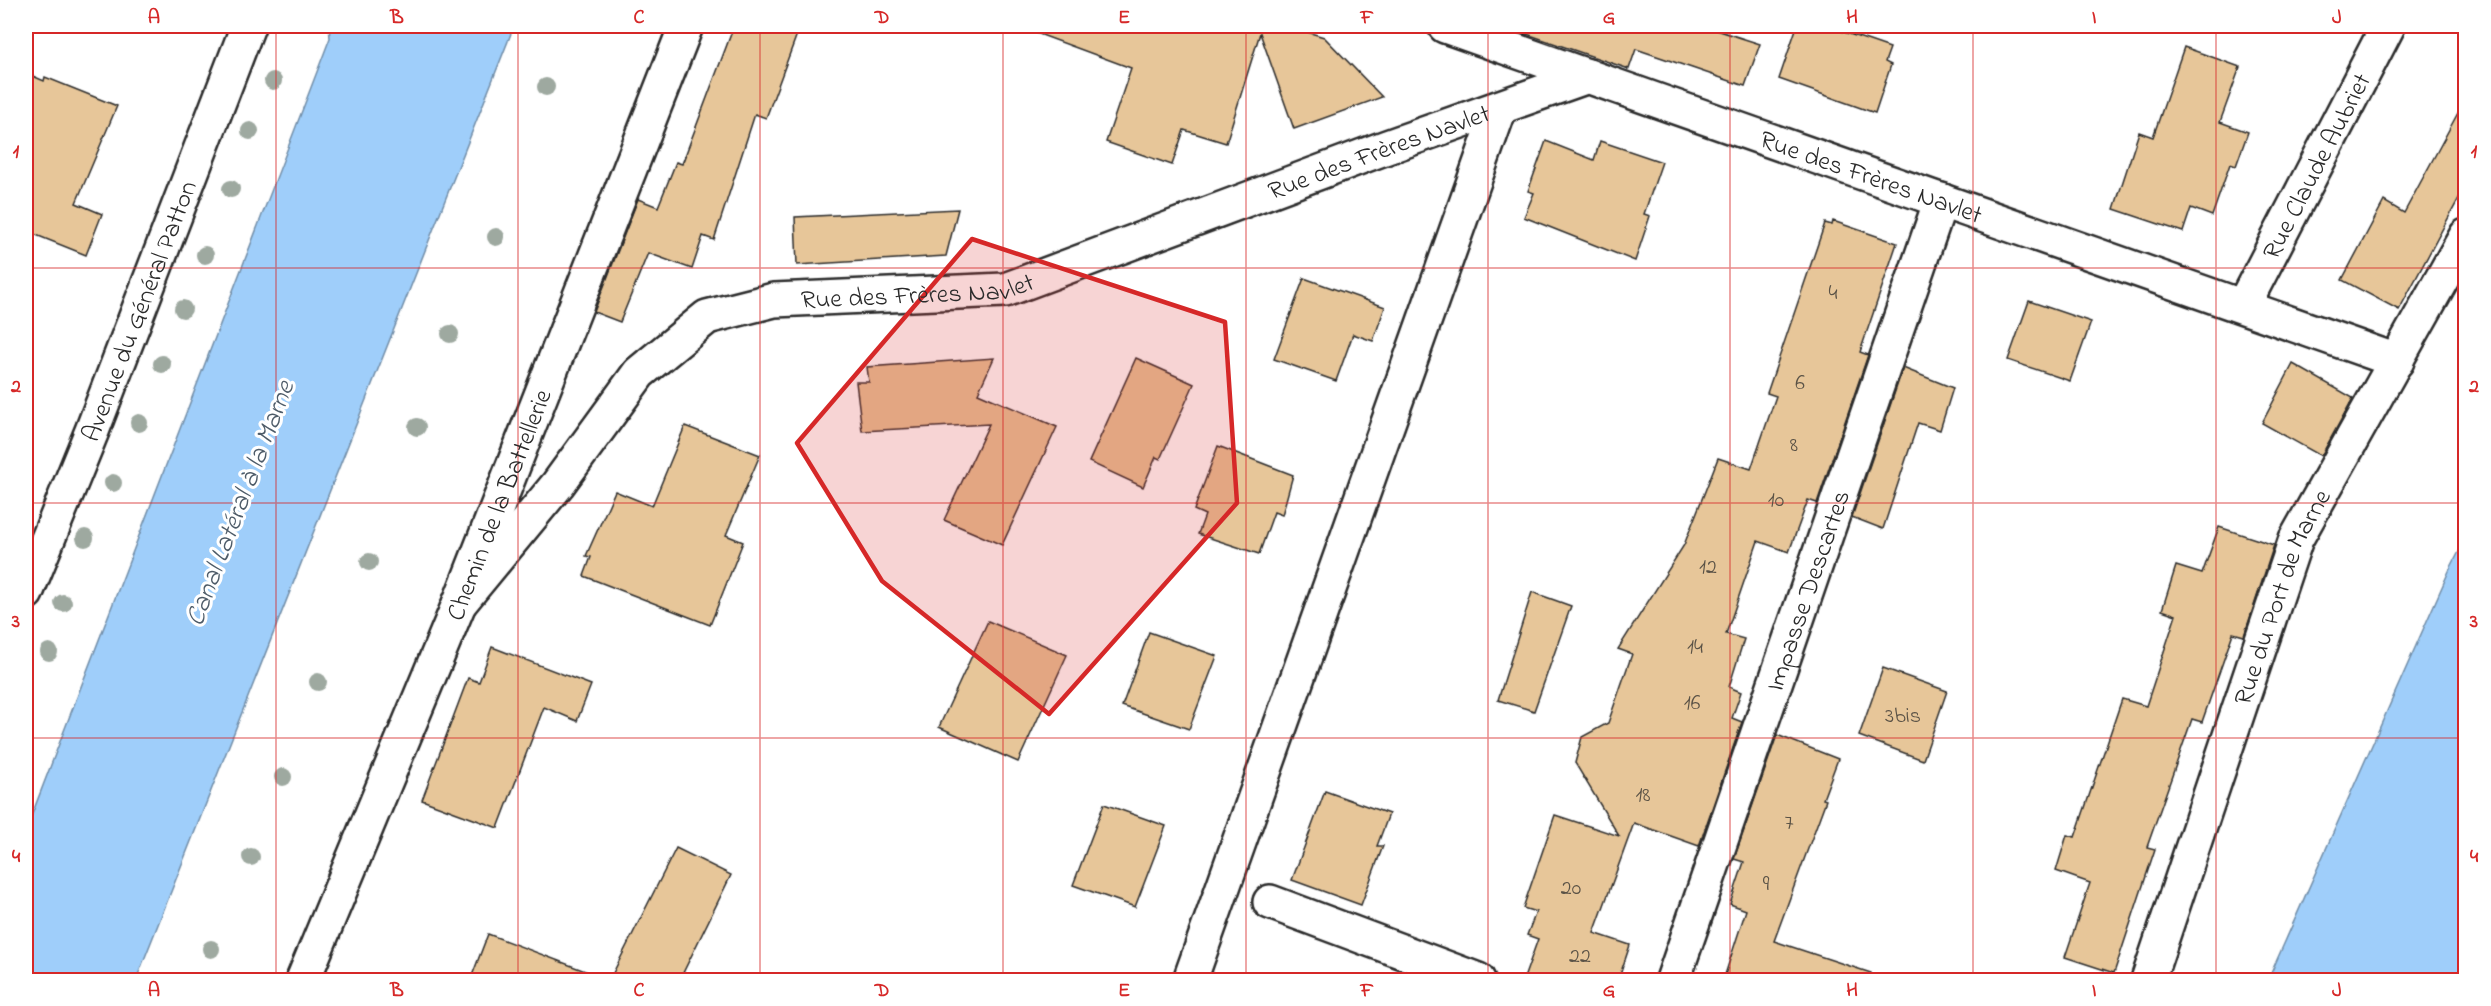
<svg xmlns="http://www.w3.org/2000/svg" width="2491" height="1006" viewBox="0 0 2491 1006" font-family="'Indie Flower',sans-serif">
<rect width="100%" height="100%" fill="#fff"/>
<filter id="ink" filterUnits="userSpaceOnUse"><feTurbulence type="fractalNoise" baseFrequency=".0167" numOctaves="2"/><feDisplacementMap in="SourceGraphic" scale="12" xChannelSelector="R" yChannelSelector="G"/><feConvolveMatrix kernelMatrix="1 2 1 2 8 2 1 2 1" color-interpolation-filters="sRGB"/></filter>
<g filter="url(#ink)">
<g fill="#9fcefa" stroke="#718da7" stroke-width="1.5">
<polygon points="329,26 514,26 136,980 26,980 26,830 330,38"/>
<polygon points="2465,540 2465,980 2268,980 2449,571"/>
</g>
<g fill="#e7c699" stroke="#2b2b2b" stroke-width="1.5">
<polygon points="734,26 800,26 766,118 755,114 714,240 703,236 692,269 648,253 620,322 594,312 638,199 658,207 676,162 682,164"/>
<polygon points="1028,26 1287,26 1324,37 1382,97 1294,129 1260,33 1226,143 1184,130 1172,165 1106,142 1131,68 1028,30"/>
<polygon points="1522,26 1704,26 1760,44 1745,86 1636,49 1629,69 1521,32"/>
<polygon points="1797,26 1826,26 1890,48 1885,62 1891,65 1875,113 1779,79"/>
<polygon points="2184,47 2240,67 2220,122 2248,132 2236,166 2230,164 2212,216 2191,208 2183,232 2114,209 2139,132 2153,137"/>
<polygon points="26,73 44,81 45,77 117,106 76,203 102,214 86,255 26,231"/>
<polygon points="2466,98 2466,185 2399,310 2342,280 2384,201 2404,213"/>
<polygon points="1546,141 1594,160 1600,141 1662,162 1644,214 1650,216 1635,261 1524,217 1534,193 1528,191"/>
<polygon points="958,209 946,256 797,265 795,217"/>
<polygon points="1833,221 1897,243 1860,352 1868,355 1817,503 1808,500 1789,552 1758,541 1726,634 1744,639 1729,687 1741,692 1732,718 1742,722 1699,846 1634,823 1594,933 1630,945 1618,981 1523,981 1538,939 1527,935 1536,912 1523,908 1555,815 1619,836 1575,763 1582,737 1608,723 1632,654 1618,649 1684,545 1718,458 1751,469 1776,396 1767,393 1825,223 1832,225"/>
<polygon points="1304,278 1385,307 1373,341 1353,334 1336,381 1274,359"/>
<polygon points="2029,301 2091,322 2070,381 2008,360"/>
<polygon points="994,358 978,393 1057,427 1002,545 944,520 989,424 862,431 856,382 869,382 867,367"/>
<polygon points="1136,358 1194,384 1160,459 1156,457 1143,487 1089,462"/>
<polygon points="2293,364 2353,398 2321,456 2262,423"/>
<polygon points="1903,368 1953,388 1940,430 1918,423 1883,529 1852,517"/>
<polygon points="685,426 760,455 726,535 743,542 710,625 584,576 591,557 586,556 615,491 652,506"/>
<polygon points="1218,446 1293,475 1282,515 1274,512 1259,554 1198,534 1205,515 1194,510"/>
<polygon points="2219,527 2274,545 2244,636 2233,633 2202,722 2192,719 2147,847 2155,849 2114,973 2065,957 2090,883 2056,871 2067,835 2075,837 2122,699 2146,706 2176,615 2162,610 2176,566 2202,574"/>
<polygon points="1532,592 1571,606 1534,711 1498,700"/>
<polygon points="988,621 1067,655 1018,762 939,727"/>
<polygon points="1149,632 1217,656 1189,729 1122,706"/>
<polygon points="492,647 591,685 577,721 544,707 498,828 422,800 468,678 479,682"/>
<polygon points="1883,668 1947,691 1923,760 1859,736"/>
<polygon points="1777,735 1838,759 1823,799 1826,800 1774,941 1871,973 1869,981 1723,981 1746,910 1730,904 1744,862 1734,859"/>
<polygon points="1325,791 1389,814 1377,846 1383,846 1361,905 1292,880"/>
<polygon points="1104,804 1166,826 1135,907 1073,885"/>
<polygon points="676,848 731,875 679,981 609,981"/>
<polygon points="488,934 601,977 600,981 470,981"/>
</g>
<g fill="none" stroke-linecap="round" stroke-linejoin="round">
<defs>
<g id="minor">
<path id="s1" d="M1445,26L2397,361"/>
<path id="s2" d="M2243,306L2388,26"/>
<path id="s3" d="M26,593L92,431L248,26"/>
<path id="s4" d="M459,604L558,484L639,373L707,317L774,300L1005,290L1387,147L1588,76"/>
<polyline points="1270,902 1478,980"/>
<path id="s5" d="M303,980L459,604L686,26"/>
<polyline points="1190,980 1500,108"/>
<path id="s6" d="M1673,980L1941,200"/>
<path id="s7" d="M2148,980L2296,539L2466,236"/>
</g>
</defs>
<use href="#minor" stroke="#2b2b2b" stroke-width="38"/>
<use href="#minor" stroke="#fff" stroke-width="33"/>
</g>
<g fill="#9ea9a0">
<circle cx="273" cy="81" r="9"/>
<circle cx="546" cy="87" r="9"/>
<circle cx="250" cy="131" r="9"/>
<circle cx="231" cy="189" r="9"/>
<circle cx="496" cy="237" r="9"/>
<circle cx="205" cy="255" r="9"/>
<circle cx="183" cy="309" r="9"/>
<circle cx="450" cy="334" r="9"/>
<circle cx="162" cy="364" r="9"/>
<circle cx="139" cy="423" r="9"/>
<circle cx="417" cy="427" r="9"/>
<circle cx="113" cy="483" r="9"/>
<circle cx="85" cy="538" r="9"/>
<circle cx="369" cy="562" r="9"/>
<circle cx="63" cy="603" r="9"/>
<circle cx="49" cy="652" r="9"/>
<circle cx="318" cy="682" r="9"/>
<circle cx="283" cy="777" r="9"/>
<circle cx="251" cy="857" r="9"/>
<circle cx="211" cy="949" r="9"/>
</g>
</g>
<path fill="#d62828" fill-opacity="0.2" stroke="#d62828" stroke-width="4.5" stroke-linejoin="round" d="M972,239L1225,322L1237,503L1049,714L882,581L797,443Z"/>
<path fill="none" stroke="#d62828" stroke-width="1.5" stroke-opacity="0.55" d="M276,26V980M518,26V980M760,26V980M1003,26V980M1246,26V980M1488,26V980M1730,26V980M1973,26V980M2216,26V980M26,268H2466M26,503H2466M26,738H2466"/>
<g text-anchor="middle" stroke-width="6" stroke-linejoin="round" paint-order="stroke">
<g font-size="22" fill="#5a5246">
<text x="1833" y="299">4</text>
<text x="1800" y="389">6</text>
<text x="1794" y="451">8</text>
<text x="1776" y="506">10</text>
<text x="1708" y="573">12</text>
<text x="1695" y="653">14</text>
<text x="1692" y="709">16</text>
<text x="1903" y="722">3bis</text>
<text x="1643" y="801">18</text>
<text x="1789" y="829">7</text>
<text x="1766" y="890">9</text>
<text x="1571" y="894">20</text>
<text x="1580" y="962">22</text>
</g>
<g font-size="26" fill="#2b2b2b" stroke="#fff">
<text dy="9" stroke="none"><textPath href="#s4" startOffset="1080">Rue des Frères Navlet</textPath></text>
<text dy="9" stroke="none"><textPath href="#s2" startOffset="158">Rue Claude Aubriet</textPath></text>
<text dy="9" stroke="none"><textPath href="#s1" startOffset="452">Rue des Frères Navlet</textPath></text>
<text dy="9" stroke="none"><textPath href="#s4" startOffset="594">Rue des Frères Navlet</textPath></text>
<text dy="9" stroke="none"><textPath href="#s3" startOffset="304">Avenue du Général Patton</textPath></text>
<text dy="9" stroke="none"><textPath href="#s5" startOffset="514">Chemin de la Battellerie</textPath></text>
<text dy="9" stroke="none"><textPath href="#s6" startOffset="412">Impasse Descartes</textPath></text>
<text dy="9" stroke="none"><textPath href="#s7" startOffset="406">Rue du Port de Marne</textPath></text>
</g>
<g font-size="27" font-style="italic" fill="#4e5c69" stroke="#fff">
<text transform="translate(239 503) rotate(-69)" y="9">Canal Latéral à la Marne</text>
</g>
</g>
<rect width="2491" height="1006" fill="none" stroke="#fff" stroke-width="66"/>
<rect x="33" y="33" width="2425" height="940" fill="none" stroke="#d62828" stroke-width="2"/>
<g font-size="20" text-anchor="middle" font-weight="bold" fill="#d62828">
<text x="154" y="23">A</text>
<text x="397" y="23">B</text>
<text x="639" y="23">C</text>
<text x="882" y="23">D</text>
<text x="1124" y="23">E</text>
<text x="1367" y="23">F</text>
<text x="1609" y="23">G</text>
<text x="1852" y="23">H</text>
<text x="2094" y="23">I</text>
<text x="2337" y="23">J</text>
<text x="16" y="157">1</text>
<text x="2474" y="157">1</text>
<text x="16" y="392">2</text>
<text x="2474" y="392">2</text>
<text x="16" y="627">3</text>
<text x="2474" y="627">3</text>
<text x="16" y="862">4</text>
<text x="2474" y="862">4</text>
<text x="154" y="996">A</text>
<text x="397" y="996">B</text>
<text x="639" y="996">C</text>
<text x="882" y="996">D</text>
<text x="1124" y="996">E</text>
<text x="1367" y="996">F</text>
<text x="1609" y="996">G</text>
<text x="1852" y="996">H</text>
<text x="2094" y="996">I</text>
<text x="2337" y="996">J</text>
</g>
</svg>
